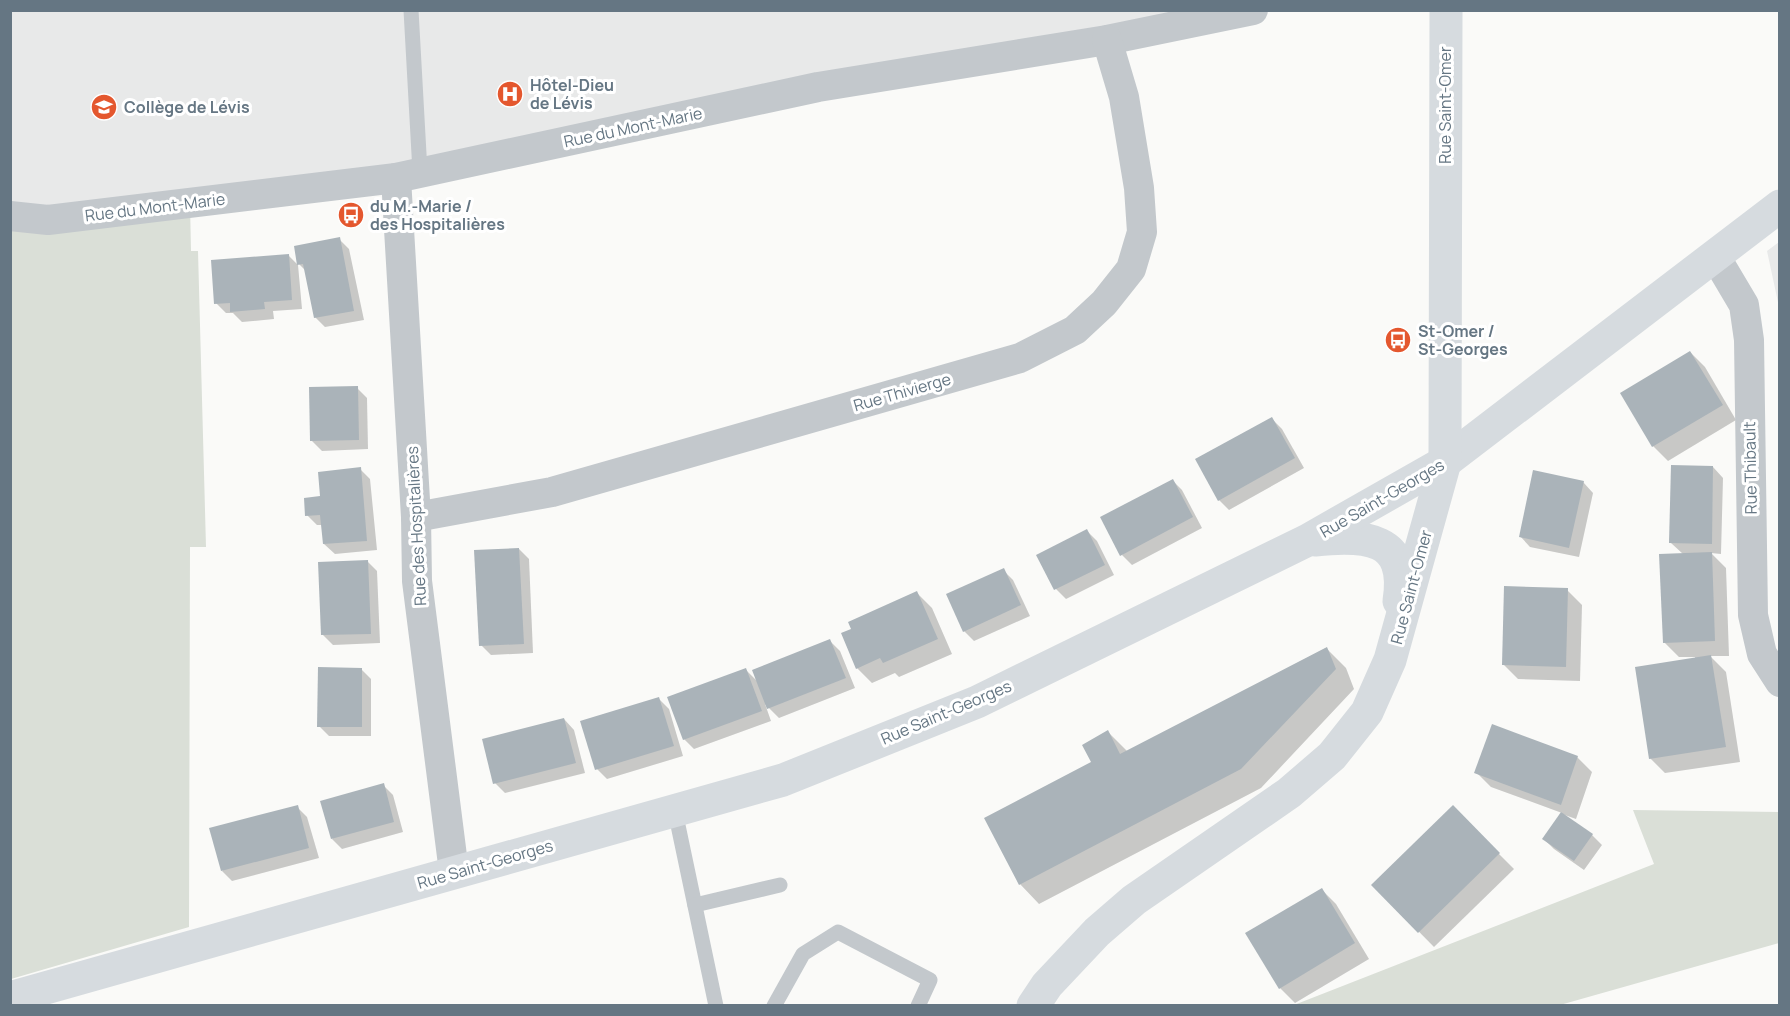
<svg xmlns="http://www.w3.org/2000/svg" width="1790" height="1016" viewBox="0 0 1790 1016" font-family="Manrope,sans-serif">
<rect width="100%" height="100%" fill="#fafaf8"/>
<g fill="#e8e9e9">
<polygon points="11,11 1250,11 396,178 11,215"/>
<polygon points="1779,242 1779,307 1767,251"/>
</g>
<g fill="#dadfd7">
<polygon points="190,203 191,251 198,251 206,547 190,547 189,927 11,979 11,215"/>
<polygon points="1633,810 1779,812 1779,943 1560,1005 1294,1005 1654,864"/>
</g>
<g fill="#0003">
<polygon points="339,239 349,249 364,320 325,327 315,317 306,271 299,264"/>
<polygon points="288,255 298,265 302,309 273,311 274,319 242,322 233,313 226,313 216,303"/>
<polygon points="1690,352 1705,367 1736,420 1668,461 1653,446"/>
<polygon points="357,388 367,398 368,449 322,451 312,441"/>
<polygon points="1272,419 1282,429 1304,468 1229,510 1219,500"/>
<polygon points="1713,467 1723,478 1721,554 1711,553 1726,568 1729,656 1710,656 1726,672 1740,762 1665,773 1650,758 1695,659 1695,657 1679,657 1664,642 1683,554 1671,543"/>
<polygon points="360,469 370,479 377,550 335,554 324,544 323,525 317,525 307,515 321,498"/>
<polygon points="1172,480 1182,490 1202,528 1132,565 1122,555"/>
<polygon points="1583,482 1593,493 1579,557 1530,547 1520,536"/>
<polygon points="1087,531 1097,541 1114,575 1066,599 1056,589 1038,555"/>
<polygon points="519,549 529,559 533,653 491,655 481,645"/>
<polygon points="367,561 377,571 380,643 333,645 323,635"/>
<polygon points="1003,570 1013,580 1030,616 974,641 964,631"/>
<polygon points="1567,590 1582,605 1580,681 1518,679 1503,664"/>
<polygon points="917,593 932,608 952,654 899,677 895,673 872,683 857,668 853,629"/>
<polygon points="830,641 840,651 855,688 779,718 765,704 771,721 694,749 684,739 746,670 759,683"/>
<polygon points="1326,648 1346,668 1354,689 1261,788 1039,904 1020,884 1093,763 1108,732 1128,752"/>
<polygon points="361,669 371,679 371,736 329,736 319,726"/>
<polygon points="659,699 669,709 683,756 607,779 597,769"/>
<polygon points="564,719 574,730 585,773 505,793 495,783"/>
<polygon points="1577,757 1592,772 1576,819 1562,814 1592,835 1602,845 1584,870 1554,849 1544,839 1562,813 1491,787 1476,772"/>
<polygon points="383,785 393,795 403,832 342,849 332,839"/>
<polygon points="297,807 307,817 319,858 232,881 222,871"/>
<polygon points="1453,808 1514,869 1434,947 1373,885"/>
<polygon points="1321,889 1336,904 1369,959 1295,1003 1280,988"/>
</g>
<g fill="#aab3b9">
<polygon points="340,237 354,311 314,318 303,264 297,265 294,246"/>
<polygon points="289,254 292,300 264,302 265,309 230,312 230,303 214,304 211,260"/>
<polygon points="1690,351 1723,405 1652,447 1620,393"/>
<polygon points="358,386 359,440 310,441 309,387"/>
<polygon points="1272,417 1295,458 1218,501 1195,459"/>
<polygon points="1671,465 1713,466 1712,544 1669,543"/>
<polygon points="361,467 367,541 323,544 320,515 305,516 304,498 320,496 318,472"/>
<polygon points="1533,470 1584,481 1569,548 1519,537"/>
<polygon points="1173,479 1193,517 1120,556 1100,517"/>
<polygon points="1087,529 1105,565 1054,590 1036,555"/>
<polygon points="519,548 524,644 479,646 474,550"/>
<polygon points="1712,552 1715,641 1663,643 1659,554"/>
<polygon points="368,560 371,634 321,635 318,562"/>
<polygon points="1004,568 1021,605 963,632 946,594"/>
<polygon points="1504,586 1568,588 1566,667 1502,665"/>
<polygon points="917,591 938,639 883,663 880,658 856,669 841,633 851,629 848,622"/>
<polygon points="830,639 846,678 767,709 752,670"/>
<polygon points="1327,647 1336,669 1241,769 1019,885 984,818 1091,762 1082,745 1108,730 1120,754"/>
<polygon points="1711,655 1726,747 1649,759 1635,667"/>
<polygon points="318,667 362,668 362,727 317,727"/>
<polygon points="746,668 762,711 683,740 667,697"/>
<polygon points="659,697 674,746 595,770 580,721"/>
<polygon points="564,718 576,763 493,784 482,739"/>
<polygon points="1492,724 1578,756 1561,805 1474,773"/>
<polygon points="384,783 394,822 331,839 320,801"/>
<polygon points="298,805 309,848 221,871 209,828"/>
<polygon points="1453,805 1500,853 1418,933 1371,885"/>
<polygon points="1561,812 1593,834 1574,861 1542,839"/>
<polygon points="1322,888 1355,943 1279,989 1245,933"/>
</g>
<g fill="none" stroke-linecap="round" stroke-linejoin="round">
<g stroke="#c3c8cc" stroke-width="15">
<polyline points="411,10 420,172"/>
<polyline points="675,811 716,1006"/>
<polyline points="695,905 780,885"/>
<polyline points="774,1006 803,954 838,932 930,980 918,1006"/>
</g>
<g stroke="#c3c8cc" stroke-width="30">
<polyline points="396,178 416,517 417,581 454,872"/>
<polyline points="10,216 48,220 396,178 818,87 1107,40 1253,10"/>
<polyline points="1715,256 1744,305 1749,340 1753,615 1762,654 1780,682"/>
<polyline points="416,517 552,492 1020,358 1075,330 1104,303 1131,269 1142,232 1139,188 1124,97 1107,40"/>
</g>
<g stroke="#d6dbdf" stroke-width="33">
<path d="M1315,540C1365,535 1409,536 1399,601"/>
<polyline points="10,998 783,780 977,702 1308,540 1445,462 1780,206"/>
<polyline points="1033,1006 1047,985 1097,932 1134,900 1289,793 1332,756 1367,712 1390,660 1445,462 1446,10"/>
</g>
</g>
<defs>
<symbol id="hospital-disc" viewBox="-11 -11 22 22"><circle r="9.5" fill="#e4572e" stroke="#fff"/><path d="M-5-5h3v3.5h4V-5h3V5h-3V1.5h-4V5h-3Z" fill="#fff"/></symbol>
<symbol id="school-disc" viewBox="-11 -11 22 22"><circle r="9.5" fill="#e4572e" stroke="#fff"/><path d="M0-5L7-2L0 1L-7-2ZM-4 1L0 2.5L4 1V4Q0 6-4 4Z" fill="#fff"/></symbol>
<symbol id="bus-disc" viewBox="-11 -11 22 22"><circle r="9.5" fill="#e4572e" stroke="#fff"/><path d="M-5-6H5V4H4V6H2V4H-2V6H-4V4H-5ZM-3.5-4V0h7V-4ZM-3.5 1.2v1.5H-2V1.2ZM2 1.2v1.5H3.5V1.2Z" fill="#fff"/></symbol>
</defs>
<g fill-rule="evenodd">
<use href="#hospital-disc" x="495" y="79" width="30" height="30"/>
<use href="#school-disc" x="89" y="92" width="30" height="30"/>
<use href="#bus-disc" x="336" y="200" width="30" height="30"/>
<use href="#bus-disc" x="1383" y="325" width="30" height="30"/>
</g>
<g text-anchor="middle" stroke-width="6" stroke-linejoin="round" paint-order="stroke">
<g font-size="16" font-weight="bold" fill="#657683" stroke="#fff" text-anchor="start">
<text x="530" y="91">Hôtel-Dieu<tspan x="530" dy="18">de Lévis</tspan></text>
<text x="124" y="113">Collège de Lévis</text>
<text x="370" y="212">du M.-Marie /<tspan x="370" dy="18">des Hospitalières</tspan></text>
<text x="1418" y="337">St-Omer /<tspan x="1418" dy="18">St-Georges</tspan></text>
</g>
<g font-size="16" fill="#657683" stroke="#fff">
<text transform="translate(1445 105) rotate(-90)" y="6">Rue Saint-Omer</text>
<text transform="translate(633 127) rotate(-12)" y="6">Rue du Mont-Marie</text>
<text transform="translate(155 207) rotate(-7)" y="6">Rue du Mont-Marie</text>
<text transform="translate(902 392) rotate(-16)" y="6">Rue Thivierge</text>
<text transform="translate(1750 468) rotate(-91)" y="6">Rue Thibault</text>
<text transform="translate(1382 498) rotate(-30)" y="6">Rue Saint-Georges</text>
<text transform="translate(416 526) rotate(-93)" y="6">Rue des Hospitalières</text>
<text transform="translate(1411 587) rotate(-75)" y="6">Rue Saint-Omer</text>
<text transform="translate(946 712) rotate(-23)" y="6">Rue Saint-Georges</text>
<text transform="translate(485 864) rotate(-16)" y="6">Rue Saint-Georges</text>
</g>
</g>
<rect width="1790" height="1016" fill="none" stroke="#657683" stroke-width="24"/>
</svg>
